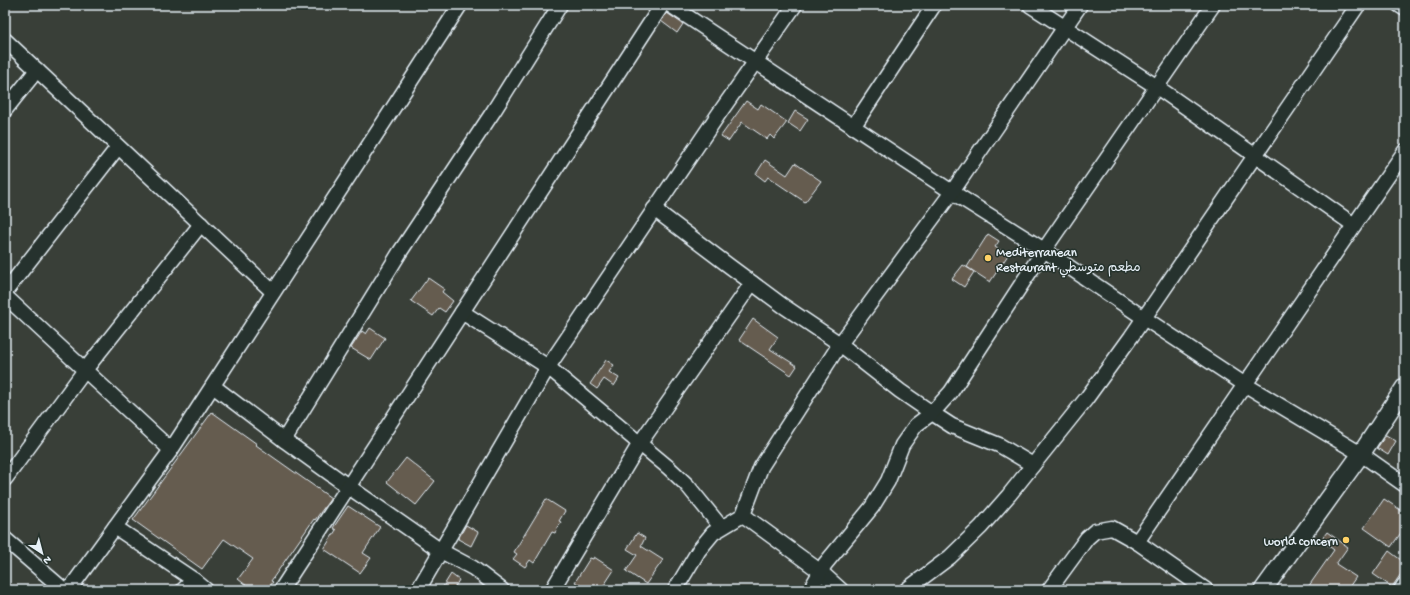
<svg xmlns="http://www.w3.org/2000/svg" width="1410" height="595" viewBox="0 0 1410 595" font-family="'Gochi Hand','Playpen Sans Arabic',sans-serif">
<rect width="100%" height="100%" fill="#393f38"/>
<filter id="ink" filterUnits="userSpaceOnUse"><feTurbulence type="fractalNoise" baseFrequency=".025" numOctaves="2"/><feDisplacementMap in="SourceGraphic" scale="8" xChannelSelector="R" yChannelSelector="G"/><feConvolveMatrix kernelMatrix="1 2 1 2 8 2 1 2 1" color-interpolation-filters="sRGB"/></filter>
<g filter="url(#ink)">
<g fill="#655b50" stroke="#e8f1f8">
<polygon points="667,13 683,24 677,33 661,21"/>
<polygon points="746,101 758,109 761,104 787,122 774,139 770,135 767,139 742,122 729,141 721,136"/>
<polygon points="795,111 808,119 800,131 788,123"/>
<polygon points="765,160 787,175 795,163 821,181 805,202 768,177 765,181 756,174"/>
<polygon points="988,234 999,241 995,247 1008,255 990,282 967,267"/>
<polygon points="963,265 974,272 964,287 952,279"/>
<polygon points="428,278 444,289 442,292 453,301 445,312 439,308 433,316 411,301"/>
<polygon points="753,319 778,337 770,349 797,366 791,375 739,340"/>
<polygon points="370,328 385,338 371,360 351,348 362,331 366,334"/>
<polygon points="606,360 614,365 609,372 619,378 614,386 604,379 597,389 590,384"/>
<polygon points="212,412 257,444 256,445 331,498 315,520 314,519 271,581 273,582 267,590 252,590 238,579 253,559 224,539 202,569 133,520"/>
<polygon points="1386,435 1396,441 1388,455 1377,448"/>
<polygon points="406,458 435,481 416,505 387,482"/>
<polygon points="546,499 565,511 559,521 561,522 556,531 555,533 552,532 534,563 530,560 525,567 513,559 517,554 514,552"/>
<polygon points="1384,499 1405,513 1405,527 1391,547 1364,528"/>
<polygon points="348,506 380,527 363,553 371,558 360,573 324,549 336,530 333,528"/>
<polygon points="466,525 478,532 471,546 458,539"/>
<polygon points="1327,532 1348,547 1336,564 1356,577 1347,590 1306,590 1334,550 1321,540"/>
<polygon points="637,533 645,538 641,546 663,560 646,584 626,571 637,555 627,549"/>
<polygon points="1389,551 1405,563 1405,568 1392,587 1373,574"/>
<polygon points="594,557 614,570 601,590 577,590 580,585 575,582 590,558 593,559"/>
<polygon points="451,574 459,580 453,590 441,590"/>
</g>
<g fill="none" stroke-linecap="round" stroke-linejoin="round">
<defs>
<g id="minor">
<polyline points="670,5 952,192 1044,250 1144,318 1244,384 1361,454 1405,485"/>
<polyline points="1030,5 1157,87 1354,225"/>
<polyline points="1399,5 1405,9"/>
<polyline points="5,40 273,292"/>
<polyline points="5,110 37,70"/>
<polyline points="853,127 934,5"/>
<polyline points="654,209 728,265 782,305 840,344 900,391 932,413 952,426 999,445 1033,465"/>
<polyline points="5,292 118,147"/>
<polyline points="5,296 171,450"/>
<polyline points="462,312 548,367 669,468 687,485 721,527"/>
<polyline points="213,386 284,440 349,487 441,551 473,568 502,590"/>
<polyline points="284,440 400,252 493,112 560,5"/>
<polyline points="5,479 85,370 201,224"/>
<polyline points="743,515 821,572 841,590"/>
<polyline points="115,527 194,580 206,590"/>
<polyline points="5,539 64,590"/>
<polyline points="1137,542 1405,151"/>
<polyline points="69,590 171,450 460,5"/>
<polyline points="183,590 194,580"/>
<polyline points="281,590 662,5"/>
<polyline points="418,590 548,367 718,115 795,5"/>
<polyline points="552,590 640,443 752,283"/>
<polyline points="675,590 699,550 713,533 743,515 761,467 840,344 952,192 1080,5"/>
<polyline points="810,590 825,564 872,507 888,481 902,445 916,425 932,413 951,392 1044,250 1213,5"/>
<polyline points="906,590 950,557 981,527 1009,495 1086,399 1131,337 1358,5"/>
<polyline points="1049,590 1087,538 1095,531 1112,528 1137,542 1206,590"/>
<polyline points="1401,590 1405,584"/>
</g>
<polyline id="major" points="1263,590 1361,454 1405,387"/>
</defs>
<use href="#minor" stroke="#e8f1f8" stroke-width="17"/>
<use href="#major" stroke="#e8f1f8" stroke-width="20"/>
<use href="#minor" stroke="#26332d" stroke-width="14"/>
<use href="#major" stroke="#26332d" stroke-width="17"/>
</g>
</g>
<g fill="#ffd166" stroke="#26332d" stroke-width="1.5">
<circle cx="988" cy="258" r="4"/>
<circle cx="1346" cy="540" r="4"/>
</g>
<g text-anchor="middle" stroke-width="3" stroke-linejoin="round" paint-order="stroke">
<g font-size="13" fill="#e8f1f8" stroke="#26332d" text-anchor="start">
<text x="996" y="256">Mediterranean<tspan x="996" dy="15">Restaurant مطعم متوسطي</tspan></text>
<text x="1338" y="545" text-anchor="end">world concern</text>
</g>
</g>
<rect width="1410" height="595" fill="none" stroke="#26332d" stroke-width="20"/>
<rect x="10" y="10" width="1390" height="575" fill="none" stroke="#e8f1f8" stroke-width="1.5" filter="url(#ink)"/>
<g transform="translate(42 553) rotate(144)" stroke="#26332d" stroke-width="3" paint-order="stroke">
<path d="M0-3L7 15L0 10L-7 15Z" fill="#e8f1f8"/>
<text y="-6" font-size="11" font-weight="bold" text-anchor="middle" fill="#e8f1f8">N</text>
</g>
</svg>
